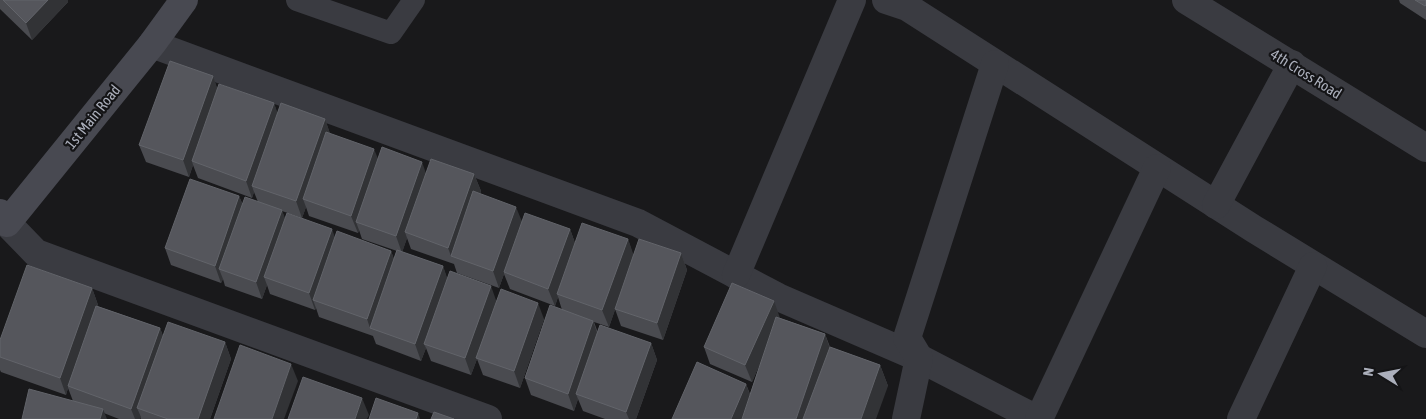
<svg xmlns="http://www.w3.org/2000/svg" width="1426" height="419" viewBox="0 0 1426 419" font-family="'Asap Condensed',sans-serif">
<rect width="100%" height="100%" fill="#19191b"/>
<g fill="none" stroke-linecap="round" stroke-linejoin="round">
<polyline stroke="#3a3b41" stroke-width="22" points="297,0 391,33 414,0"/>
<g stroke="#3a3b41" stroke-width="28">
<polyline points="886,0 907,7 1254,229 1426,334"/>
<polyline points="1186,0 1426,148"/>
<polyline points="152,44 638,223 778,297 919,358 1037,419"/>
<polyline points="1216,205 1292,64"/>
<polyline points="7,223 36,253 488,419"/>
<polyline points="736,275 852,0"/>
<polyline points="906,419 919,358 907,338 995,64"/>
<polyline points="1039,419 1157,168"/>
<polyline points="1241,419 1313,266"/>
</g>
<polyline stroke="#484951" stroke-width="28" points="0,213 7,223 152,44 184,0"/>
</g>
<g fill="#4a4b50" fill-rule="evenodd">
<polygon points="0,0 68,0 68,2 32,40 0,9"/>
<polygon points="1399,0 1426,0 1426,20 1400,3"/>
<path d="M213,76L217,89L274,103L277,113L325,119L330,134L378,159L426,173L474,174L481,191L480,194L522,221L570,229L575,243L628,239L633,255L681,253L687,270L663,340L621,326L615,309L620,295L609,327L594,322L598,333L651,343L657,360L636,419H605L583,411L578,399L574,411L531,395L525,378L562,310L558,297L555,306L510,289L504,274L499,288L457,273L454,264L411,249L407,238L402,252L443,266L447,279L497,301L544,319L520,388L483,375L477,359L471,375L431,361L426,348L421,361L376,344L373,336L319,317L316,308L315,310L270,294L267,285L262,299L225,286L223,279L221,283L171,265L165,248L239,196L242,203L258,202L254,192L252,198L198,178L193,165L189,177L146,162L139,145ZM306,207L309,216L358,233L359,230L362,239L397,251L394,259L391,251L335,237L285,219L282,211L302,218Z"/>
<polygon points="92,288 98,305 97,306 160,328 163,336 225,342 231,359 210,419 141,419 141,417 140,419 119,419 73,401 68,388 66,395 1,372 0,370 0,340"/>
<polygon points="780,318 825,334 830,347 880,365 888,386 672,419 746,384 750,394 761,361 752,382 710,364 704,347"/>
</g>
<g fill="#323336">
<polygon points="48,0 68,0 68,2 32,40 26,23"/>
<polygon points="213,76 219,93 192,161 193,165 189,177 183,160"/>
<polygon points="274,103 280,120 252,186 254,192 252,198 246,181"/>
<polygon points="325,119 331,136 303,199 306,207 302,218 296,201"/>
<polygon points="374,149 381,166 356,222 359,230 358,233 351,216"/>
<polygon points="422,162 428,179 405,232 407,238 402,253 396,236"/>
<polygon points="474,174 481,191 457,258 451,256 448,248"/>
<polygon points="239,196 246,213 219,269 223,279 221,283 215,266"/>
<polygon points="516,207 523,224 504,272 504,274 499,288 493,271"/>
<polygon points="282,210 288,227 264,277 267,285 262,299 256,282"/>
<polygon points="332,229 338,246 313,300 316,308 315,310 309,293"/>
<polygon points="570,229 576,246 557,294 558,297 555,306 548,289"/>
<polygon points="628,239 634,256 609,327 602,310"/>
<polygon points="391,251 397,268 370,328 367,319"/>
<polygon points="681,253 687,270 663,340 657,323"/>
<polygon points="443,266 449,283 424,344 426,348 421,361 415,344"/>
<polygon points="491,286 497,303 476,358 477,359 471,375 465,358"/>
<polygon points="92,288 98,305 69,387 68,386 68,388 66,395 60,378"/>
<polygon points="774,301 780,318 752,382 745,365"/>
<polygon points="538,303 544,319 520,388 514,371"/>
<polygon points="593,321 599,338 576,394 578,399 574,411 568,394"/>
<polygon points="160,328 166,345 137,408 141,417 140,419 135,419 131,409"/>
<polygon points="825,334 832,355 811,419 796,419"/>
<polygon points="225,342 231,359 210,419 198,419"/>
<polygon points="651,343 657,360 636,419 629,419 626,412"/>
<polygon points="291,364 298,381 284,419 272,419"/>
<polygon points="880,365 888,386 876,419 861,419"/>
<polygon points="746,384 752,401 744,419 731,419"/>
<polygon points="362,398 369,415 367,419 355,419"/>
<polygon points="103,409 107,419 100,419"/>
<polygon points="418,413 420,419 416,419"/>
</g>
<g fill="#55565c" stroke="#62646a">
<polygon points="3,0 48,0 26,23"/>
<polygon points="1415,0 1426,0 1426,5 1425,6"/>
<polygon points="170,61 213,76 183,160 139,145"/>
<polygon points="219,84 274,103 246,181 192,161"/>
<polygon points="281,103 325,119 296,201 252,186"/>
<polygon points="326,132 374,149 351,216 303,199"/>
<polygon points="382,147 422,162 396,236 356,222"/>
<polygon points="431,159 474,174 448,248 405,232"/>
<polygon points="190,179 239,196 215,266 165,248"/>
<polygon points="473,191 516,207 493,271 451,256"/>
<polygon points="245,197 282,210 256,282 219,269"/>
<polygon points="287,213 332,229 309,293 264,277"/>
<polygon points="525,213 570,229 548,289 504,272"/>
<polygon points="582,223 628,239 602,310 557,294"/>
<polygon points="337,231 391,251 367,319 313,300"/>
<polygon points="639,239 681,253 657,323 615,309"/>
<polygon points="397,250 443,266 415,344 370,328"/>
<polygon points="27,265 92,288 60,378 0,357 0,340"/>
<polygon points="450,271 491,286 465,358 424,344"/>
<polygon points="732,283 774,301 745,365 704,347"/>
<polygon points="501,289 538,303 514,371 476,358"/>
<polygon points="550,305 593,321 568,394 525,378"/>
<polygon points="96,306 160,328 131,409 68,386"/>
<polygon points="776,317 825,334 796,419 742,419"/>
<polygon points="168,322 225,342 198,419 168,419 137,408"/>
<polygon points="600,325 651,343 626,412 576,394"/>
<polygon points="240,345 291,364 272,419 214,419"/>
<polygon points="830,347 880,365 861,419 803,419"/>
<polygon points="697,362 746,384 731,419 672,419"/>
<polygon points="303,377 362,398 355,419 288,419"/>
<polygon points="29,389 103,409 100,419 22,419"/>
<polygon points="376,398 418,413 416,419 369,419"/>
<polygon points="434,412 454,419 431,419"/>
</g>
<g text-anchor="middle" stroke-width="4.5" stroke-linejoin="round" paint-order="stroke">
<g font-size="15" fill="#abafbb" stroke="#141416">
<text transform="translate(1306 74) rotate(32)" y="5">4th Cross Road</text>
<text transform="translate(93 117) rotate(-51)" y="5">1st Main Road</text>
</g>
</g>
<g transform="translate(1381 374) rotate(280)" stroke="#141416" stroke-width="4" paint-order="stroke">
<path d="M0-4L9 19L0 12L-9 19Z" fill="#abafbb"/>
<text y="-8" font-size="14" font-weight="bold" text-anchor="middle" fill="#abafbb">N</text>
</g>
</svg>
